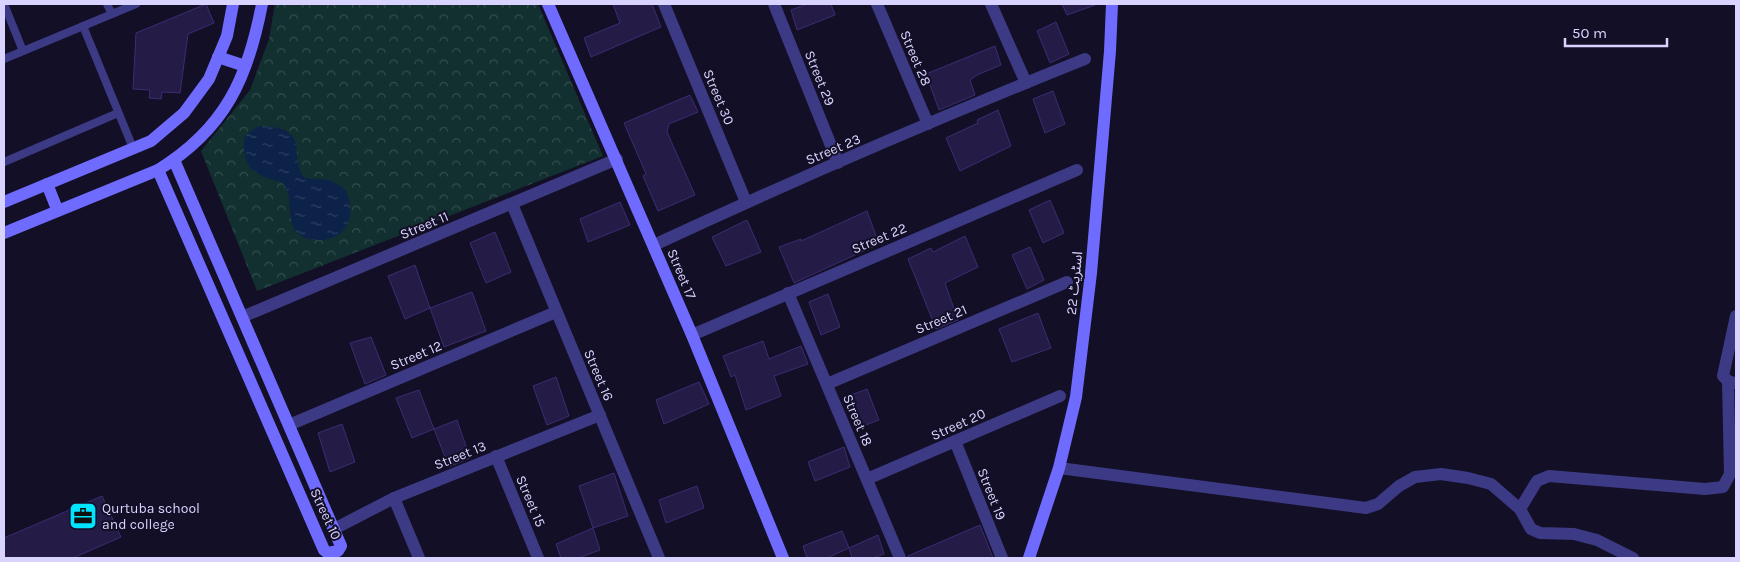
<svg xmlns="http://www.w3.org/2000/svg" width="1740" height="562" viewBox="0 0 1740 562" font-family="Karla,'Noto Sans Arabic',sans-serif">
<defs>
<pattern id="park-crowns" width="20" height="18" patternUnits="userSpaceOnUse" patternTransform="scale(1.25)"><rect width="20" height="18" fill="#12302f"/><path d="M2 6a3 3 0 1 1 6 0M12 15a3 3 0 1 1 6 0" fill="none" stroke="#344d4e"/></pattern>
<pattern id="water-ripples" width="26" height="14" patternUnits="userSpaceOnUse" patternTransform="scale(1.25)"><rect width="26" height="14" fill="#0c2248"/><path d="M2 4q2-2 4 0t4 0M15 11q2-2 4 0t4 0" fill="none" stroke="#2f4163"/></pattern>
</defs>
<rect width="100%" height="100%" fill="#130f26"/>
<polygon fill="url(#park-crowns)" points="275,4 538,4 603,156 257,291 201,151 250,90 269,39"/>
<path fill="url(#water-ripples)" d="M263,126C314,129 287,158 305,178L330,180L345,189C357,213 349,240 318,240C312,240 305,239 300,235C284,223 295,200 284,185C280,180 273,180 267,178C246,170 241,156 245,136L256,127Z"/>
<g fill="#241b47" stroke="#3b2d73">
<polygon points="206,4 214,23 188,34 180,93 162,92 161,99 149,98 150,90 133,89 136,33"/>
<polygon points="613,4 652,4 661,27 591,57 584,38 620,23"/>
<polygon points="807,4 831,4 835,15 797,30 791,10"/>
<polygon points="1062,4 1095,4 1095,5 1067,15"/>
<polygon points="1056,22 1069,54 1050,63 1037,31"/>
<polygon points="995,46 1001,65 977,75 970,80 975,95 939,110 926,74"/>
<polygon points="1053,91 1065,124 1045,133 1033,99"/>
<polygon points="690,95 698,112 669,124 667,132 695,195 658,211 643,176 646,174 624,123"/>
<polygon points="998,110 1011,146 960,171 946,138 978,123 977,120"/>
<polygon points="1050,200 1064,233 1043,243 1029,210"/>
<polygon points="620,202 630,225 588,242 580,219"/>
<polygon points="867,211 879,244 794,283 779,247 801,239 801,241"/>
<polygon points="747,220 761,252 726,266 712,237"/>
<polygon points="495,232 511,272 486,283 470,243"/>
<polygon points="965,236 978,267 945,283 958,320 936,329 908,259 931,248 933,252"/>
<polygon points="1030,247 1044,280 1027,289 1012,255"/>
<polygon points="415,265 430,308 405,319 388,276"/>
<polygon points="472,292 486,331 444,347 430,308"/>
<polygon points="828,294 840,327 821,335 809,302"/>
<polygon points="1038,313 1051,348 1012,362 999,329"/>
<polygon points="371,337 386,375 365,384 350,343"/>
<polygon points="763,341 769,359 801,346 808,364 774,376 781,396 746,410 735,375 731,377 723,356"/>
<polygon points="556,377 569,416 547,425 533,386"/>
<polygon points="699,382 709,404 664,424 656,400"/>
<polygon points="867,389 879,420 858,428 846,397"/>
<polygon points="419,390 434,429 412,438 396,398"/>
<polygon points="457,420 470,458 449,467 434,429"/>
<polygon points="342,424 355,462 330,472 318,433"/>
<polygon points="844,447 850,467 815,481 808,462"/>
<polygon points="614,473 628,516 593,528 579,486"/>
<polygon points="697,486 704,508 666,523 659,500"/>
<polygon points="102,496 121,537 73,558 4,558 4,538"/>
<polygon points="980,525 993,558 908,558 908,556"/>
<polygon points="593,528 600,550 578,558 561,558 556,544"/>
<polygon points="842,531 849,548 827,558 807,558 803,546"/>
<polygon points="878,535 884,554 873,558 852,558 849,548"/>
</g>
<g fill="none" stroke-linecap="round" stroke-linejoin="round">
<g stroke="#3d3a85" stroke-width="8">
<polyline points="4,4 23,51"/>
<polyline points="107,4 112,14"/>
<polyline points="83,26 133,148"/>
<polyline points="4,59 136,4"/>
<polyline points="4,162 118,113"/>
</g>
<g stroke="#3d3a85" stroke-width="12">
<polyline points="664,4 746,202"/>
<polyline points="774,4 838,163"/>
<polyline points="877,4 928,124"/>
<polyline points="991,4 1026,83"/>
<polyline points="512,204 659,558"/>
<path d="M654,245C796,179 940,117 1085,59"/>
<polyline points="788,293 900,558"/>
<polyline points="242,317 617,159"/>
<polyline points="692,335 1077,170"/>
<polyline points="1734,383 1728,381 1723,376 1736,316"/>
<polyline points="827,384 1067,282"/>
<polyline points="289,425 556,312"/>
<polyline points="955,441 1002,558"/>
<polyline points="496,456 538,558"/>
<polyline points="1059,468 1366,508 1378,504 1399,486 1415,477 1441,474 1468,478 1491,484 1520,509 1531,529 1540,533 1574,534 1597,540 1633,558"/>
<polyline points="867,479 1060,396"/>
<polyline points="394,498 419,558"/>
<polyline points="1520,509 1537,481 1549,476 1705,489 1723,487 1730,474 1728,381"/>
<polyline points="334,529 394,498 600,415"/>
</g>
<g stroke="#6f6bff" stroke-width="12">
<polyline points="548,4 692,335 783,558"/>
<polyline points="218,57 245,66"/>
<polyline points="158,170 324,550 328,553 338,551 341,546 174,160"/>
<polyline points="47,184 57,209"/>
<polyline points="4,202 151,141 184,113 209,79 227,36 233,4"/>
<path d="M4,233L158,170C225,129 248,78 262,4"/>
<polyline points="1029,558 1059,468 1076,397 1091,273 1110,51 1112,4"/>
</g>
</g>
<defs>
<symbol id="office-square" viewBox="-11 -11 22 22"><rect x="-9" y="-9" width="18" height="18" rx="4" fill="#00e5ff" stroke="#130f26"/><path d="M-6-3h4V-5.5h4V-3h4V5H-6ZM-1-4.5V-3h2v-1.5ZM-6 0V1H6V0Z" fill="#111"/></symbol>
</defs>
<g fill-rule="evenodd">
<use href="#office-square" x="67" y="500" width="32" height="32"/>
</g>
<g text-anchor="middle" stroke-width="4" stroke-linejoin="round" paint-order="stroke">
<g font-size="14" fill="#d9d4ff" stroke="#130f26">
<text transform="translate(916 58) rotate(67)" y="5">Street 28</text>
<text transform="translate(820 78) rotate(68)" y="5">Street 29</text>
<text transform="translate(719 97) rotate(67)" y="5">Street 30</text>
<text transform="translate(833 149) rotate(-23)" y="5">Street 23</text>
<text transform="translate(424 225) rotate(-23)" y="5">Street 11</text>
<text transform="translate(879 238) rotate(-23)" y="5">Street 22</text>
<text transform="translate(682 274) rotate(67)" y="5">Street 17</text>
<text transform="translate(1074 283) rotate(-84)" y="5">اسٹریٹ 22</text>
<text transform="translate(941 319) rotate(-23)" y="5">Street 21</text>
<text transform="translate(416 355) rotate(-23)" y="5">Street 12</text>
<text transform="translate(599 375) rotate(67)" y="5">Street 16</text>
<text transform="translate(858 420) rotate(67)" y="5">Street 18</text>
<text transform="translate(958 424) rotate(-24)" y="5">Street 20</text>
<text transform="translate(460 455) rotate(-22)" y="5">Street 13</text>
<text transform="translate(992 494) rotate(68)" y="5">Street 19</text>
<text transform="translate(531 501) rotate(67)" y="5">Street 15</text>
<text transform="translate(326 514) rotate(65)" y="5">Street 10</text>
</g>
<g font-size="14" fill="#d9d4ff" stroke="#130f26" text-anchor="start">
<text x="102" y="513">Qurtuba school<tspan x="102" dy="16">and college</tspan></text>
</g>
</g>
<rect width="1740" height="562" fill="none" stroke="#d9d4ff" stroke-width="10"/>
<path d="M1565 38v8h102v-8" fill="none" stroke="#d9d4ff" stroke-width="2.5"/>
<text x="1572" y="38" font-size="15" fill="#d9d4ff" stroke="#130f26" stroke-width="4" paint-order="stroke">50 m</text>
</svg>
